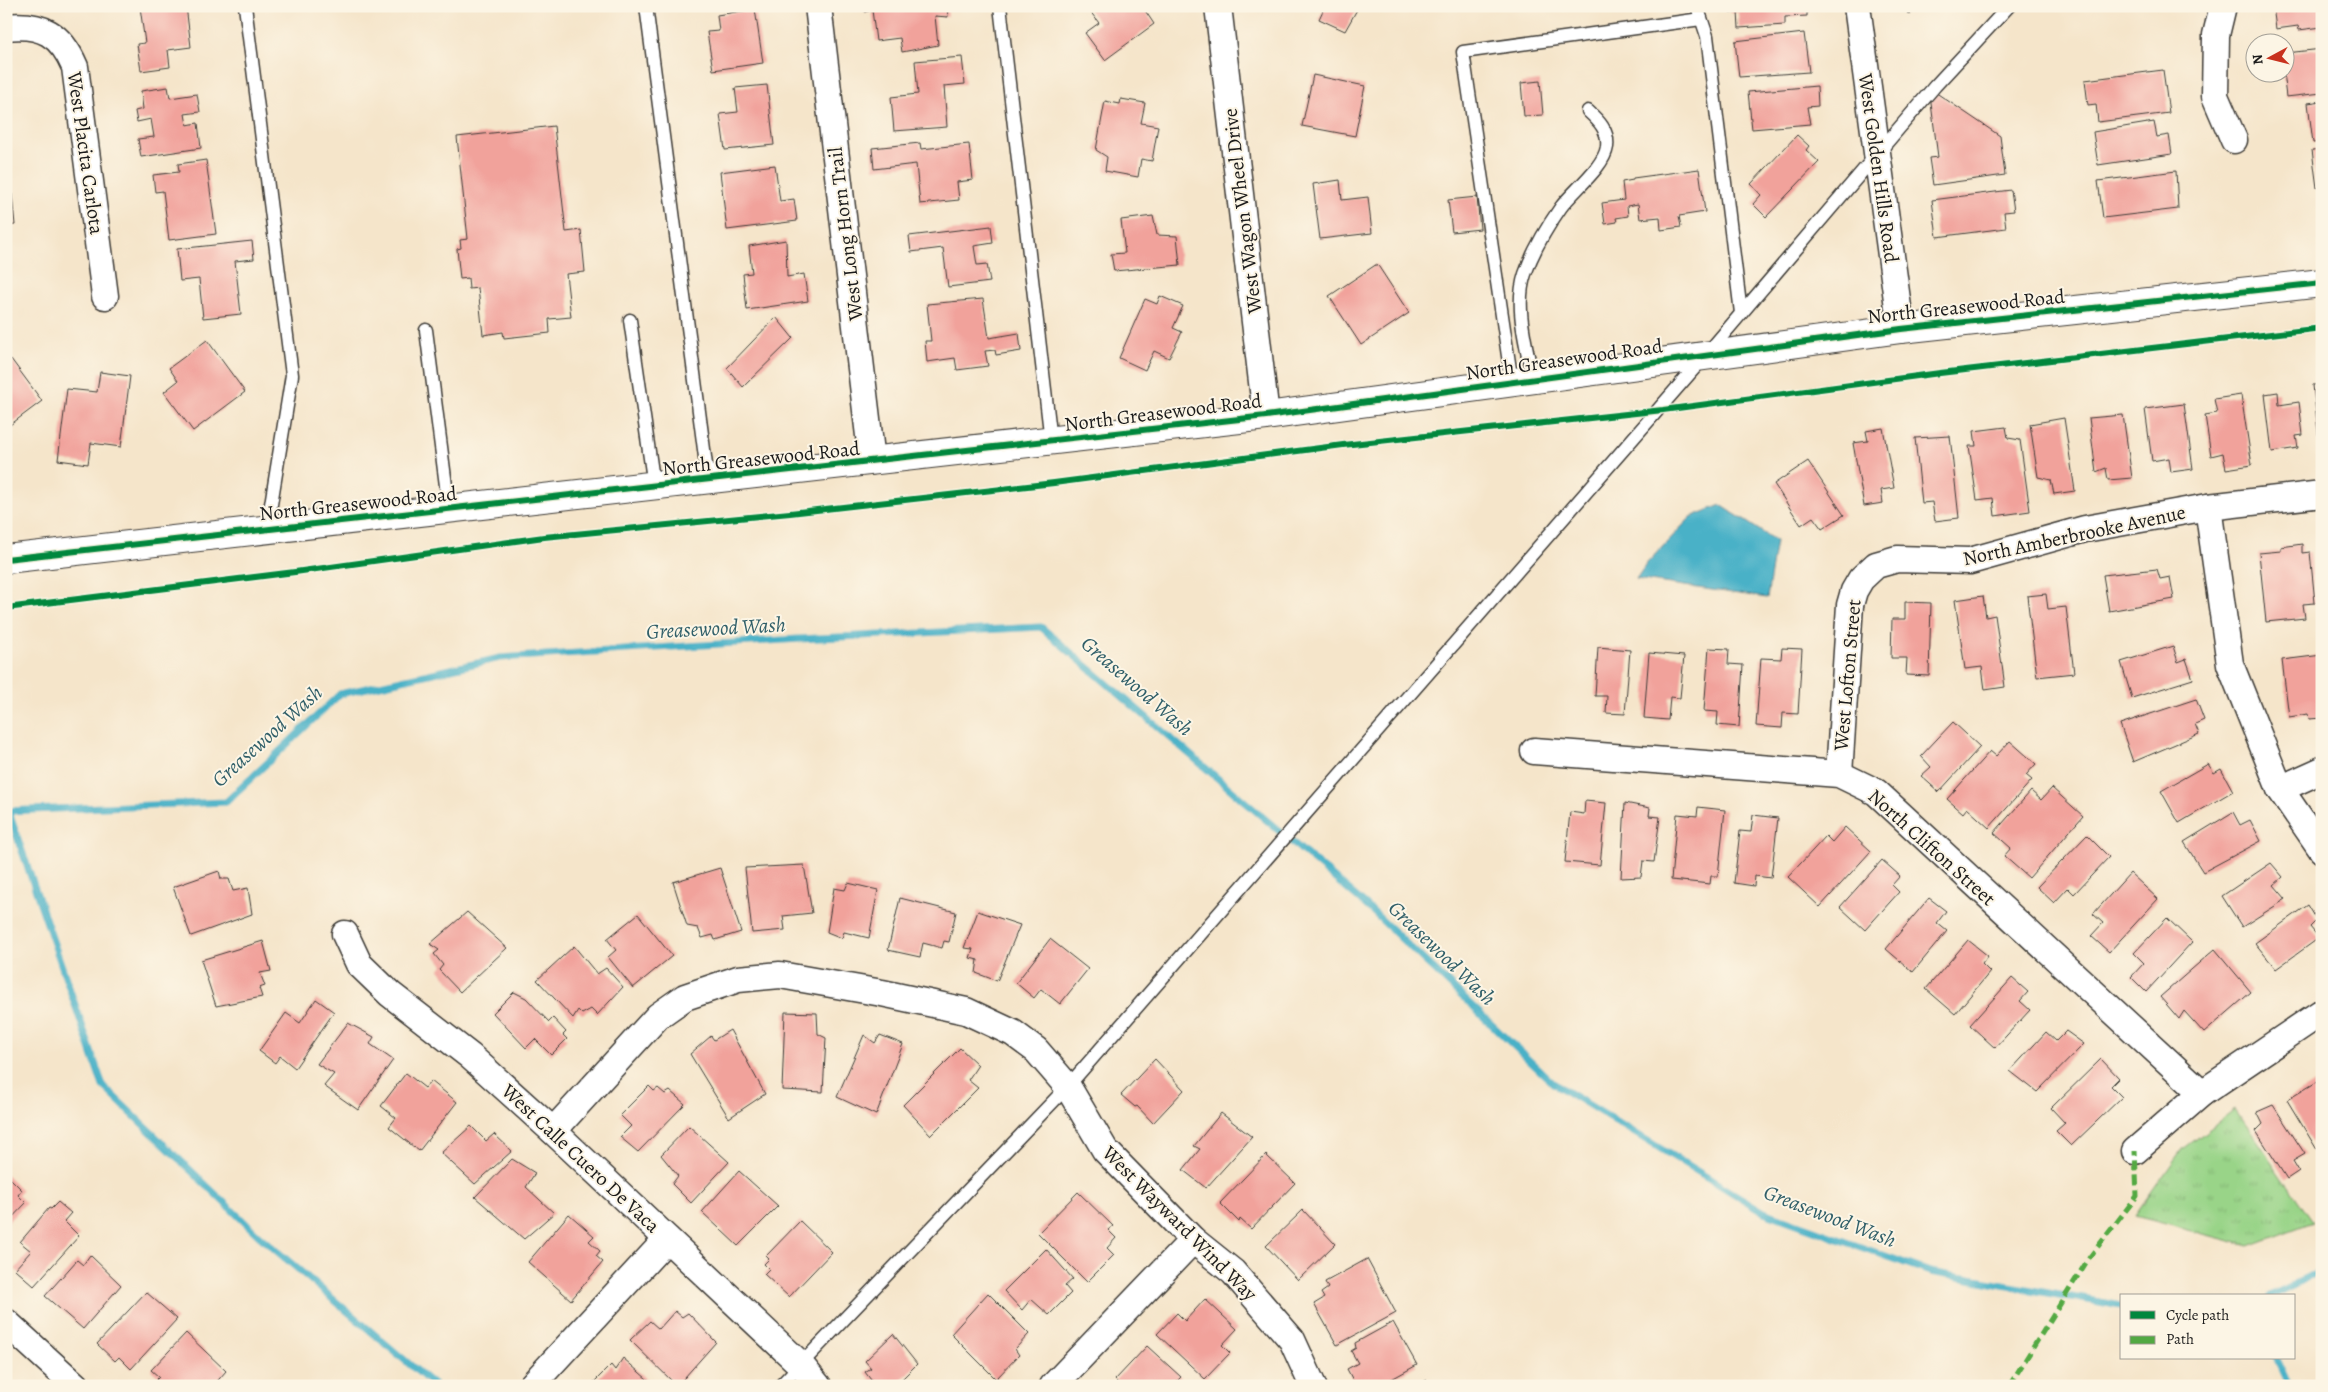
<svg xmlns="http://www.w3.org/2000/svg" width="2328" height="1392" viewBox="0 0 2328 1392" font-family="Alegreya,serif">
<defs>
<pattern id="park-tufts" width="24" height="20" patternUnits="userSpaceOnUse" patternTransform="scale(1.25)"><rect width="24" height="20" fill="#99d488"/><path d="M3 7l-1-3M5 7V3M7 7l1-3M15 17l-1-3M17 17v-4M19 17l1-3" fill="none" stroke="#83b575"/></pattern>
</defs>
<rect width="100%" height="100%" fill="#fcf5e5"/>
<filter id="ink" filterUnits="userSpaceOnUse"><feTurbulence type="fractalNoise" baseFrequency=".02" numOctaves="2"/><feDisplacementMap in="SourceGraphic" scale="10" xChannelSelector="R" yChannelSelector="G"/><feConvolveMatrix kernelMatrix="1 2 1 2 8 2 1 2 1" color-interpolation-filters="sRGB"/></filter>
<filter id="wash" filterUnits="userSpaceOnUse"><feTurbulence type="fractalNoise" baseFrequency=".0096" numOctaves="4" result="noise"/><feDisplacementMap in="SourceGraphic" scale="20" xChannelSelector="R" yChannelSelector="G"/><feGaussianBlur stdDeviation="1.12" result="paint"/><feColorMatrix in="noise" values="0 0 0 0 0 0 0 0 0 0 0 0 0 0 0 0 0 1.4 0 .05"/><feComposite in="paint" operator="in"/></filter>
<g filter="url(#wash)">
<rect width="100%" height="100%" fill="#f5e5ca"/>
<polygon fill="url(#park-tufts)" stroke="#5a7852" points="2235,1109 2313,1222 2249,1246 2135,1216 2182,1149"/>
<polygon fill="#48b1c7" stroke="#326672" points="1721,505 1776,541 1767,598 1636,579 1647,563 1691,517"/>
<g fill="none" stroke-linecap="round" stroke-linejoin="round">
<g stroke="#48b1c7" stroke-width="7">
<polyline points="8,810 103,1086 258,1235 435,1386"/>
<polyline points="6,811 226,802 340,694 500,658 799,639 1041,627 1368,907 1553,1083 1764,1212 1930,1272 2122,1306"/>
<polyline points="2270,1296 2322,1270"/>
<polyline points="2276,1358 2289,1386"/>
</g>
</g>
<g id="blocks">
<g fill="#f1a29b">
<polygon points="186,6 191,47 168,50 170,67 141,71 137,44 145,43 140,7"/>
<polygon points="865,6 947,6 948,17 935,16 938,45 902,52 900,38 876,41 872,10 865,12"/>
<polygon points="1086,6 1142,6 1154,24 1105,60 1085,33 1099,23"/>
<polygon points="1325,6 1359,6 1345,31 1319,19"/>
<polygon points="1730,6 1807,6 1807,16 1785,17 1785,25 1739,28 1738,12 1730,13"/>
<polygon points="1906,6 1932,6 1932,7 1908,14"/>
<polygon points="2273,6 2322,6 2322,27 2299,30 2298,26 2276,29"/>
<polygon points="755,9 763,63 713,70 707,32 719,31 717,15"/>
<polygon points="1804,33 1809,72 1739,77 1735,41"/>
<polygon points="2322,49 2322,93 2286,97 2283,72 2286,72 2286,53"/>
<polygon points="962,57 965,84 944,86 947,127 894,131 891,97 918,94 915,61"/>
<polygon points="2163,70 2169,113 2098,122 2096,104 2088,105 2085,80"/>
<polygon points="1313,75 1365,86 1355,136 1302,126"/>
<polygon points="1540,81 1543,115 1524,116 1521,83"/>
<polygon points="767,85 774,145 725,150 720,114 738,112 735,88"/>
<polygon points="1817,86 1818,106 1807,107 1810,124 1752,129 1748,92"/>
<polygon points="168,87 170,98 197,94 200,112 185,114 187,125 198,123 201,148 141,157 138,139 154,137 151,119 137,122 135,111 143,109 141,91"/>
<polygon points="1929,88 2000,136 2005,175 1933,185 1929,158 1938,157"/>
<polygon points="1121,99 1145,103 1141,123 1158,126 1152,161 1141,159 1138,177 1105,171 1107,157 1096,150 1105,101 1120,104"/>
<polygon points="2322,101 2322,142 2313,143 2308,103"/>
<polygon points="2154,122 2157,137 2169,135 2172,154 2098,165 2093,132"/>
<polygon points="554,126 566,232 581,230 585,272 566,274 571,317 549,319 550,333 504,338 503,332 483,335 478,288 469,289 468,278 460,279 457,249 461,248 460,240 468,239 457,137"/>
<polygon points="1797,135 1809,146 1806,150 1819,162 1766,217 1753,204 1761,195 1751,184"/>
<polygon points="920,143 921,149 969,144 973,180 957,182 959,200 920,204 916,164 874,169 872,148"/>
<polygon points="2322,149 2322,187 2317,188 2312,150"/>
<polygon points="206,160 216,234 169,240 163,191 155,192 153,175 179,172 178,164"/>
<polygon points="775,165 780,201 794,199 797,221 727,230 720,172"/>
<polygon points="1699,169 1705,212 1679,216 1681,227 1661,230 1660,217 1640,219 1638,204 1627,206 1628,216 1616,218 1617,222 1605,224 1602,203 1624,200 1622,182 1633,180 1633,178"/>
<polygon points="2176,171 2178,209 2103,218 2098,181"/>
<polygon points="1340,180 1342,200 1368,197 1372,233 1320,239 1313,184"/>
<polygon points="2011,190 2014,211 2004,212 2006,228 1937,237 1932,200"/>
<polygon points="6,194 12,194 15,225 6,226"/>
<polygon points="1477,197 1480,229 1452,232 1448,200"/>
<polygon points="1153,216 1157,235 1177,236 1180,265 1114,271 1111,254 1125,253 1121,220"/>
<polygon points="991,226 993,243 974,246 977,265 987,264 990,282 948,287 943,248 911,252 909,236"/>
<polygon points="786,240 787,277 804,274 808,301 747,310 743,274 752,273 749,246"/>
<polygon points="252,241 254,259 235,261 241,314 203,318 199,279 180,281 177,249"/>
<polygon points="1377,264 1409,313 1361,345 1329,296"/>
<polygon points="1160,296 1183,306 1173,328 1182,332 1169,358 1154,351 1145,370 1119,358 1145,299 1157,304"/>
<polygon points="983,299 989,338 1019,333 1021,351 996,355 995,350 985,351 988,366 957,370 955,358 927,362 925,341 931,341 927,304"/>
<polygon points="776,317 793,338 743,387 727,368"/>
<polygon points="207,340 245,392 193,431 164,392 178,381 169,368"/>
<polygon points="11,359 42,401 6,428 6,363"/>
<polygon points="100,372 130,376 121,447 91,443 88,464 58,460 67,389 97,392"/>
<polygon points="2322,384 2322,452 2320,452 2313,385"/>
<polygon points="2278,392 2279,405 2299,402 2303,435 2296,436 2298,448 2272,452 2265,394"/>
<polygon points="2241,395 2252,465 2226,469 2223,453 2211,456 2205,415 2217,413 2214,399"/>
<polygon points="2184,404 2193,469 2171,472 2169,458 2152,461 2145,409"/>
<polygon points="2123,415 2132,478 2108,480 2106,468 2096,472 2089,418"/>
<polygon points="2064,418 2075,491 2054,494 2051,480 2038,477 2030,424"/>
<polygon points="2006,427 2008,438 2020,440 2030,511 1995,516 1993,498 1977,500 1969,446 1976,446 1974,431"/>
<polygon points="1883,428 1894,488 1881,490 1883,503 1864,506 1853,443 1868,441 1866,431"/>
<polygon points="1950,436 1959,518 1935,521 1932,502 1922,503 1915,438"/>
<polygon points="1808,461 1844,515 1822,529 1813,517 1801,525 1774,484"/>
<polygon points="2302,544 2302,553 2310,552 2315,603 2303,604 2305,618 2266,622 2259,553 2281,551 2281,547"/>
<polygon points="2157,569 2160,579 2170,577 2174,599 2109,611 2103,575"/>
<polygon points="2046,594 2048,609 2066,607 2074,673 2037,677 2027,596"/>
<polygon points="1983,596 1986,617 1995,615 2005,687 1985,690 1982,667 1965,669 1955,600"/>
<polygon points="1905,602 1931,603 1929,676 1906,675 1907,658 1891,658 1892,619 1905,619"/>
<polygon points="2173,646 2178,662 2186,659 2193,679 2132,698 2121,662"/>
<polygon points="1598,647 1630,650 1625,714 1606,713 1607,696 1595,696"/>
<polygon points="1709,648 1729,649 1728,664 1743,665 1739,727 1717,725 1718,712 1704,711"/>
<polygon points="1782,648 1802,649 1798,714 1783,713 1782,728 1756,726 1761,658 1781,659"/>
<polygon points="1649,653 1684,656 1680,698 1670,697 1668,720 1644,718"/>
<polygon points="2322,655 2322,718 2309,719 2308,714 2289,717 2282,660"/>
<polygon points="2196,699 2204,720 2195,724 2199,734 2133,762 2120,724"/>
<polygon points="1953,722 1980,747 1939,792 1921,776 1931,767 1921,756"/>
<polygon points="2010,741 2036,764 2026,775 2032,780 1989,828 1967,808 1963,813 1947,799 1990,751 1996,756"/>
<polygon points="2208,764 2214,773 2221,769 2233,791 2179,823 2161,791"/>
<polygon points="2052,788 2083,816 2029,878 2004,856 2011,848 1994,833 2031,791 2041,800"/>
<polygon points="1585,801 1606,803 1600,865 1565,862 1570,812 1584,814"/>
<polygon points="1625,803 1650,808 1649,816 1660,817 1654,862 1643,861 1641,877 1621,878"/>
<polygon points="1698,807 1725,810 1718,876 1711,876 1710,884 1671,880 1677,814 1697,816"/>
<polygon points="2233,812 2240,825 2250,820 2261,841 2203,872 2184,842"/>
<polygon points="1753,815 1778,818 1771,878 1755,876 1754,886 1734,883 1740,831 1751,832"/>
<polygon points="1845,827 1871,851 1820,907 1788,877 1826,836 1832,842"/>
<polygon points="2087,835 2109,857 2074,894 2068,888 2054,903 2037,887"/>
<polygon points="1882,860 1900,876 1892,885 1899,892 1865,930 1840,907"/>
<polygon points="2271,863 2283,877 2274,885 2286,899 2242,927 2222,896"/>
<polygon points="804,865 812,913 783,916 785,930 752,933 745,868"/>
<polygon points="720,868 741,932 715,940 713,935 702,938 698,928 687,926 673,882"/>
<polygon points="219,871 221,879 229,879 233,891 248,888 252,914 191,936 173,887"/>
<polygon points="2130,873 2158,899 2109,952 2091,936 2103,923 2093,914"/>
<polygon points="848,883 878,890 869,938 844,932 842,938 827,932 834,888 845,890"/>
<polygon points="900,898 956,912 949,942 944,941 942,948 923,943 920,957 888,950"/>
<polygon points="1929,898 1946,911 1937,923 1947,931 1913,972 1886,949"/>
<polygon points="2308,905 2317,920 2310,927 2319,938 2276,969 2255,943"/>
<polygon points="978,911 1020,925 997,981 976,973 978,960 970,958 973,949 964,948"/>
<polygon points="467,912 507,948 460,992 439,970 443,965 434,954 439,950 430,944"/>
<polygon points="638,914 672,956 633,988 608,957 616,950 607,939"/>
<polygon points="2167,918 2192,942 2146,992 2131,977 2144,963 2134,953"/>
<polygon points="1050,939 1088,969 1060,1004 1041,989 1034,998 1016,983"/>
<polygon points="1968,940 1988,956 1982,964 1990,972 1955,1014 1926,989"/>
<polygon points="263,941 271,971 260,973 265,986 259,988 262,997 216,1006 201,960"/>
<polygon points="574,946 597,974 606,968 623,987 597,1015 591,1009 582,1014 578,1010 573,1018 537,980"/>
<polygon points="2215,949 2251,992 2204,1033 2184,1011 2179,1019 2160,997"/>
<polygon points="2012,978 2028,992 2020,1001 2030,1010 1995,1048 1970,1025"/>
<polygon points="514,992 526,998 549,1022 553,1018 566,1032 563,1035 567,1039 551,1055 535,1039 526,1048 493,1013"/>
<polygon points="316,999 334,1012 295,1068 280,1056 275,1063 259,1051 286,1013 300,1023"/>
<polygon points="785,1012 817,1013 818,1034 826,1038 823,1092 782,1090"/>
<polygon points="348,1023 374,1037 370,1044 393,1060 358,1110 324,1086 334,1074 317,1064"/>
<polygon points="730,1030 765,1094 729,1118 690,1054 711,1036 714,1040"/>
<polygon points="2066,1031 2084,1044 2037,1092 2010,1071 2046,1032 2056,1041"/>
<polygon points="864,1035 875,1043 880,1035 903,1044 876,1115 837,1097"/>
<polygon points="960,1048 978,1065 968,1080 978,1088 931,1135 903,1105"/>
<polygon points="1155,1059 1184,1090 1153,1123 1137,1106 1135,1107 1121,1095"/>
<polygon points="2101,1059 2119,1078 2111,1086 2122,1097 2071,1146 2056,1131 2065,1123 2051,1108"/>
<polygon points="406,1073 425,1088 431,1081 457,1102 419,1151 389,1127 396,1118 381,1106"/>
<polygon points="2320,1080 2322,1083 2322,1151 2319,1153 2287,1100"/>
<polygon points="649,1086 654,1091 658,1088 665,1094 670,1091 685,1104 638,1152 620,1137 631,1126 620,1115"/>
<polygon points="2273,1105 2305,1154 2293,1161 2299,1171 2287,1179 2256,1131 2263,1124 2257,1112"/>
<polygon points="1221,1113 1252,1137 1206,1188 1183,1170 1200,1149 1194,1146"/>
<polygon points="471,1126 486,1141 494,1134 512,1151 475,1184 441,1153"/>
<polygon points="689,1126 729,1162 691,1203 672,1184 678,1176 661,1155"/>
<polygon points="1266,1155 1295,1183 1251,1229 1240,1219 1239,1222 1220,1203"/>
<polygon points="512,1159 535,1173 526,1187 554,1213 524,1239 475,1197"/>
<polygon points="739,1171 778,1206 738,1246 702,1212"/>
<polygon points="6,1174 22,1190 18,1195 26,1203 6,1224"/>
<polygon points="1078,1192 1113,1226 1108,1230 1116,1238 1107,1248 1114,1255 1087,1282 1038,1233"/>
<polygon points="58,1202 71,1213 64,1221 79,1236 34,1286 15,1269 31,1251 20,1242 49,1208 51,1209"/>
<polygon points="1303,1210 1335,1244 1298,1280 1266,1246"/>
<polygon points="569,1214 594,1236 589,1241 600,1251 596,1256 603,1262 571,1300 528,1262"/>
<polygon points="800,1221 832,1252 789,1297 764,1274 769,1269 764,1264 769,1259 766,1256"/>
<polygon points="1046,1249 1073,1279 1065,1286 1071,1293 1049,1315 1031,1299 1022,1310 1004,1291"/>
<polygon points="90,1255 121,1285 83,1329 45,1296 77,1260 83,1265"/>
<polygon points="1367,1259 1396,1313 1337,1345 1314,1304 1324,1298 1321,1293 1328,1288 1325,1282"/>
<polygon points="146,1292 177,1319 131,1369 119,1357 115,1361 97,1344"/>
<polygon points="988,1293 1029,1334 1015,1349 1019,1355 996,1379 951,1334"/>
<polygon points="1205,1299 1237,1329 1222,1345 1230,1353 1205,1379 1157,1334 1177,1313 1185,1321"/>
<polygon points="675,1311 682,1317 688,1313 716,1342 677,1386 630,1340 650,1321 659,1329"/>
<polygon points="1393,1322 1417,1365 1379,1386 1356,1386 1347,1369 1358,1363 1351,1351 1356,1348 1355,1343"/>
<polygon points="186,1333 226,1371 213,1386 162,1386 156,1380 159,1377 151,1370"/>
<polygon points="893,1334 917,1364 895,1386 871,1386 867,1383 871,1380 865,1372 871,1368 865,1361"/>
<polygon points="1147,1346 1181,1377 1174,1384 1176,1386 1121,1386 1115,1380"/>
<polygon points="623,1358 655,1386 596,1386 593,1383 611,1365 615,1370"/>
<polygon points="1427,1380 1430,1386 1415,1386"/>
</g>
</g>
</g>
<g filter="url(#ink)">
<use href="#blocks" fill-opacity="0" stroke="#3d3a36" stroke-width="1"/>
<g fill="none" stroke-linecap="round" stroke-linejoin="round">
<defs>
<g id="service">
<polyline points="245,6 292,375 267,529"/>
<polyline points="646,6 708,480"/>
<polyline points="1000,6 1051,441"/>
<polyline points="1697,6 1707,36 1741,313"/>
<polyline points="630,320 654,486"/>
<polyline points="426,330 449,509"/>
<path d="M1533,380C1527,347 1514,307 1525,274C1533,251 1547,227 1561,207C1574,190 1604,167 1607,147C1609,131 1599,121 1588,111"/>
<polyline points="1512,383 1463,52 1701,19"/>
<polyline points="780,1386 1069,1085 1705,356 1935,86 2009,6"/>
</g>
<g id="minor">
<polyline points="818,6 872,461"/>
<polyline points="1218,6 1266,416"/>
<polyline points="1857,6 1901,329"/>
<polyline points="2223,6 2216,35 2215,96 2234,140"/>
<path d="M6,27C42,23 61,34 75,67L105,296"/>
<polyline points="2208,507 2230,664 2280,789 2322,850"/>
<polyline points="1534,751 1839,774 1876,792 2202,1093"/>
<polyline points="1839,774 1850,605 1854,591 1861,579 1876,565 1897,559 1970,561 2085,529 2208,507 2322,494"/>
<polyline points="2280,789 2322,770"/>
<polyline points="345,934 359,964 390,994 470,1056 553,1131 800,1364 818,1386"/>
<polyline points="553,1131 658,1016 685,997 738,979 780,975 882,993 966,1011 1013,1033 1036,1050 1068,1087 1105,1150 1193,1240 1233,1272 1292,1340 1313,1386"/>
<polyline points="2135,1151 2202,1093 2322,1012"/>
<polyline points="6,1322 76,1386"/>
<polyline points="531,1386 667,1239"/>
<polyline points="1053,1386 1193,1240"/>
</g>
<polyline id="tertiary" points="6,559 1266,416 1901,329 2322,283"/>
</defs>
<use href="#service" stroke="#3d3a36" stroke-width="15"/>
<use href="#minor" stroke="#3d3a36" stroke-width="29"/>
<use href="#tertiary" stroke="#3d3a36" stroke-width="30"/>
<use href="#service" stroke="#fff" stroke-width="12"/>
<use href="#minor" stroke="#fff" stroke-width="26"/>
<use href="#tertiary" stroke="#fff" stroke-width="28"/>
<polyline stroke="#52a943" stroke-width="5" stroke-dasharray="10 5" stroke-linecap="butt" points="2009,1386 2089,1258 2137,1196 2135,1151"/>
<defs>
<g id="cycleway">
<polyline points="6,559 1266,416 1901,329 2322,283"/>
<polyline points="6,608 295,572 544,537 790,513 1054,483 1343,445 1663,410 1940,373 2322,328"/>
</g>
</defs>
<use href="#cycleway" stroke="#fcf5e5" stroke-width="9"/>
<use href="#cycleway" stroke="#00873e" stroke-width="6"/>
</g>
</g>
<g text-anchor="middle" stroke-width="4" stroke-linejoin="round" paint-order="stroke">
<g font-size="20" fill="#1c1c1c" stroke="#fcf5e5">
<text transform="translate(86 153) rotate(82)" y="7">West Placita Carlota</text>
<text transform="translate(1879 168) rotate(82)" y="7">West Golden Hills Road</text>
<text transform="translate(1242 211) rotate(-97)" y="7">West Wagon Wheel Drive</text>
<text transform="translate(845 234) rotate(-97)" y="7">West Long Horn Trail</text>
<text transform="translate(1966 306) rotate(-6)" y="7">North Greasewood Road</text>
<text transform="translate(1564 359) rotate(-8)" y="7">North Greasewood Road</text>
<text transform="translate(1163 412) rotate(-7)" y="7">North Greasewood Road</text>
<text transform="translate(761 458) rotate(-6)" y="7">North Greasewood Road</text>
<text transform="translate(358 503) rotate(-6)" y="7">North Greasewood Road</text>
<text transform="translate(2074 535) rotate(-12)" y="7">North Amberbrooke Avenue</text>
<text transform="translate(1847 675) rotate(-85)" y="7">West Lofton Street</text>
<text transform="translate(1932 847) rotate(42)" y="7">North Clifton Street</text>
<text transform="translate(581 1158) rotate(43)" y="7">West Calle Cuero De Vaca</text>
<text transform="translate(1180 1223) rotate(45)" y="7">West Wayward Wind Way</text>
</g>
<g font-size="21" font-style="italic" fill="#305f69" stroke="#fcf5e5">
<text transform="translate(716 628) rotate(-3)" y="7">Greasewood Wash</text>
<text transform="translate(1137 686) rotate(41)" y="7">Greasewood Wash</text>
<text transform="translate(267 736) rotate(-42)" y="7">Greasewood Wash</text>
<text transform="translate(1442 953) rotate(44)" y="7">Greasewood Wash</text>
<text transform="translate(1830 1216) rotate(21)" y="7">Greasewood Wash</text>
</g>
</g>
<rect width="2328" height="1392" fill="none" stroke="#fcf5e5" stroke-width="25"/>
<rect x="2120" y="1294" width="175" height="65" fill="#fcf5e5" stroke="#a29e95"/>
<rect x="2130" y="1311" width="25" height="8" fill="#00873e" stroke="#a29e95"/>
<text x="2166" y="1320" font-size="15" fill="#1c1c1c">Cycle path</text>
<rect x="2130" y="1336" width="25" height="8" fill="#52a943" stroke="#a29e95"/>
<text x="2166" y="1344" font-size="15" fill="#1c1c1c">Path</text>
<g transform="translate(2270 58) rotate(263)"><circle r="24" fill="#fcf5e5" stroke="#a29e95"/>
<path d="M0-4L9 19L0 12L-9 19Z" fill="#c8321e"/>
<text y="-8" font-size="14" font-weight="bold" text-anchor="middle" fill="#1c1c1c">N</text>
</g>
</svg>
